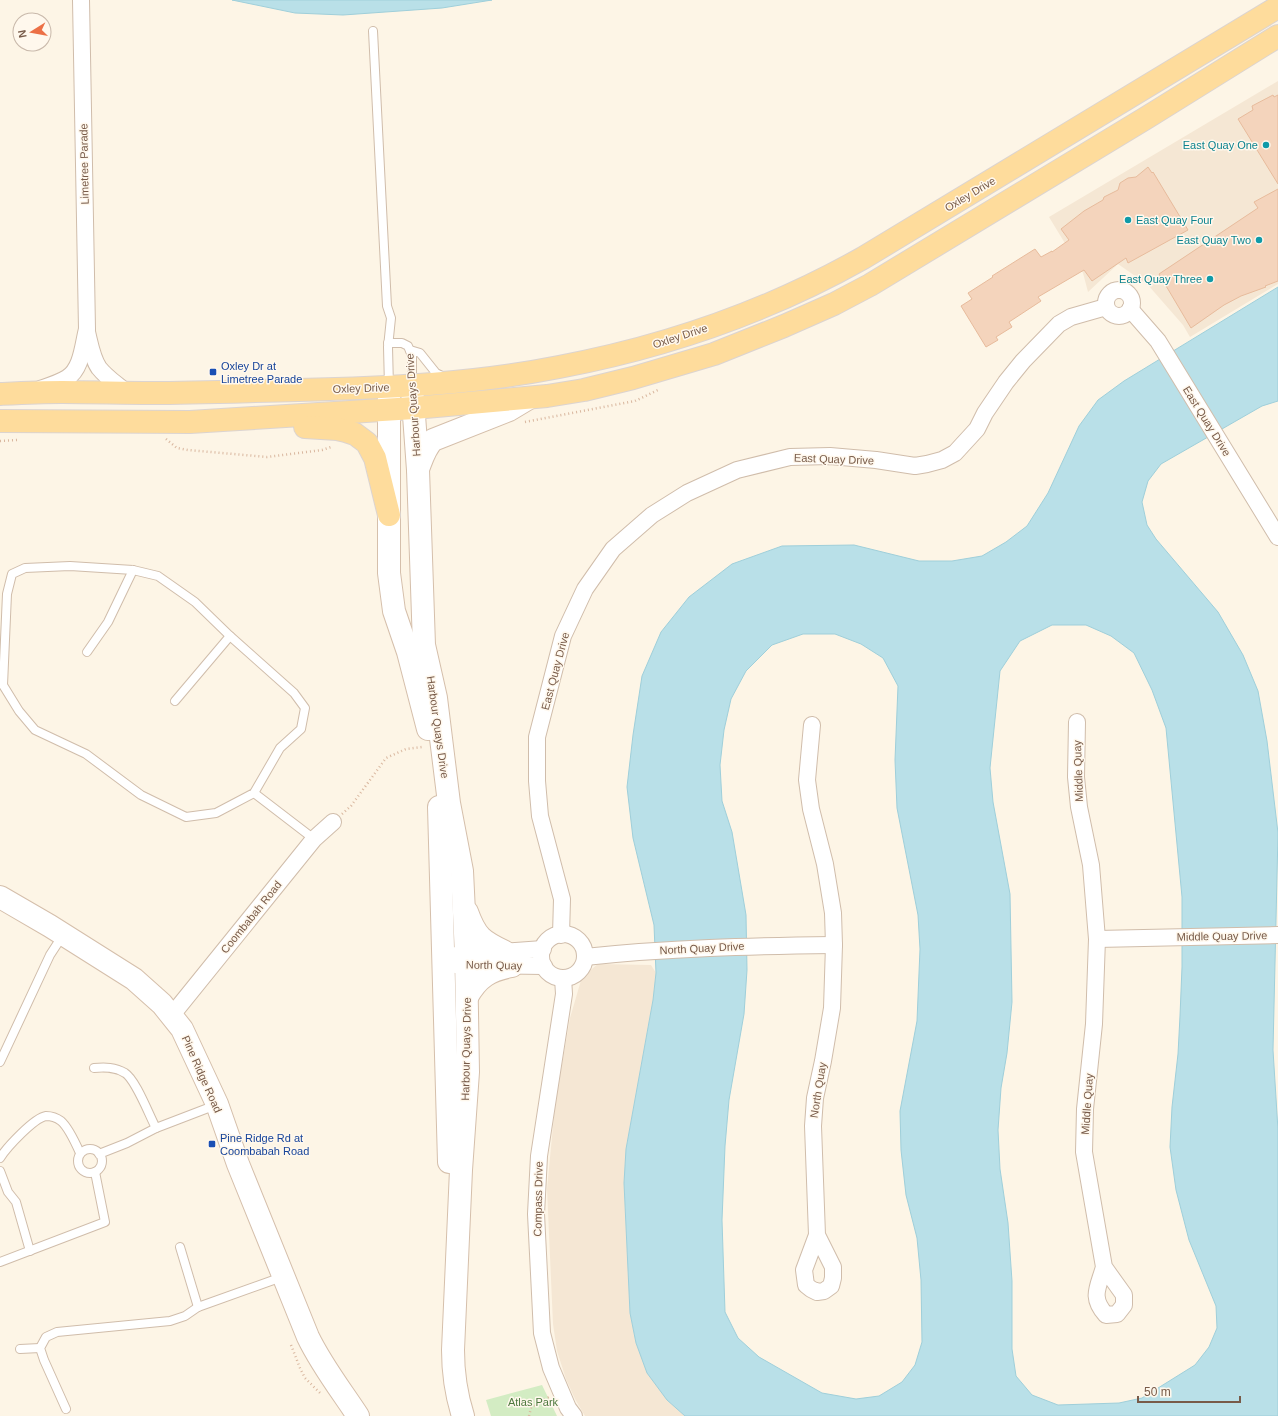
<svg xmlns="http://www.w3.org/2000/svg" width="1278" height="1416" viewBox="0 0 1278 1416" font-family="Helvetica,sans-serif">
<rect width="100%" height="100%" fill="#fdf5e6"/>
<g fill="#f5e7d4">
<polygon points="1278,81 1278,284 1190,337 1183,325 1148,285 1118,264 1088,292 1083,273 1049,217"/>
<polygon points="598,964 651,965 656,973 653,1000 626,1149 624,1183 630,1313 636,1343 667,1400 685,1416 585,1416 575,1399 566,1379 557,1351 553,1324 547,1189 555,1105 570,1018 582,977"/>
</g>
<polygon fill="#d3ecc3" points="542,1385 557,1416 491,1416 486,1400"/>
<g fill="#b9e0e8" stroke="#9fcfda" fill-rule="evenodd">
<polygon points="232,0 492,0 442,8 343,15 295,13"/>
<path d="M1278,287V401L1262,406L1161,464L1148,481L1142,502L1147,525L1156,539L1218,612L1243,655L1258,691L1267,741L1278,833L1273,1050L1278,1130V1416H685L667,1400L647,1373L636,1343L630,1313L624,1183L626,1149L653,1000L656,973L654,925L633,838L627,787L633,735L642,676L661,632L689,597L732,564L782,546L854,545L919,561H952L982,556L1006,542L1027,526L1048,493L1079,426L1098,400L1124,381ZM1052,625H1086L1111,636L1134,653L1152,690L1166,728L1182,897V967L1180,1016L1178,1054L1172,1107L1170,1147L1176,1190L1189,1240L1216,1306L1217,1328L1209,1347L1195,1365L1142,1398L1119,1403L1058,1405L1032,1395L1016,1376L1012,1349V1281L1008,1223L1000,1169L998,1130L1001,1088L1007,1053L1012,1002L1010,894L993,802L990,768L1000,671L1020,641ZM803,634H835L861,644L883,658L898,686L895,760L897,808L918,915L920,949L917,1021L900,1111L901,1150L906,1195L917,1238L921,1280L922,1342L915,1365L902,1382L879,1396L856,1399L822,1393L759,1357L738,1338L725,1312L722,1220L725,1146L729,1100L744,1014L747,970L746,915L732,832L722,801L720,765L724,730L731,699L746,671L772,645Z"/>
</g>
<g fill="#f4d4bc" stroke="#e7bb9c">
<polygon points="1273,95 1274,97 1278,95 1278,184 1238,119 1253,110 1252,106"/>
<polygon points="1148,167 1152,173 1153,172 1188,230 1128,263 1126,258 1092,281 1084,270 1038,297 1041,301 1009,322 1012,327 996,337 998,340 986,347 961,306 972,299 968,293 993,277 992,276 1035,249 1041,257 1052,251 1052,252 1069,240 1061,229 1084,211 1103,200 1104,197 1118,190 1120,183 1128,178 1136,177"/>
<polygon points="1278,189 1278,281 1265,286 1266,287 1241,296 1224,305 1191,328 1159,274 1258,208 1254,202"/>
</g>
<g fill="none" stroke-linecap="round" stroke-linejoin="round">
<defs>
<g id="lane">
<polyline points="373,31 387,306 391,318 388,347 389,387"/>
<polyline points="388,343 402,343 408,346 412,356 412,384"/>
<polyline points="410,350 420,353 436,373 444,377"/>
<polygon points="70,566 133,570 158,576 195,602 230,636 294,693 305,708 301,729 280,748 254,793 216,813 186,817 141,795 86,754 35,730 19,711 3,685 7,594 12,574 25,568"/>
<polyline points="87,652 108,622 133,570"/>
<polyline points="175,701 230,636"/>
<polyline points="254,793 314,839"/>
<polyline points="0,1062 50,955 63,935"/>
<path d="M94,1068C105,1067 115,1067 125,1073C136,1080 149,1115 156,1128"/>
<circle cx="90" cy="1161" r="12"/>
<polyline points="99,1154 127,1143 156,1128 216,1105"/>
<path d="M0,1158C7,1147 34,1118 46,1116C51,1116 57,1118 61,1121C68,1127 76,1144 80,1153"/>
<polyline points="0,1171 8,1192 16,1202 30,1251"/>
<polyline points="180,1247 198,1307"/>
<polyline points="0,1262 105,1222 95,1172"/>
<polyline points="20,1349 40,1348"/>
<polyline points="66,1409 44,1360 40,1348 46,1337 57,1332 170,1321 185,1316 198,1307 282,1277"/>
</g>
<g id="street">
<circle cx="1119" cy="303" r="13"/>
<polyline points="1130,309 1158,341 1278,537"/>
<path d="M87,332C90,344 92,358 99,368C107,378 118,385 127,393"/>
<path d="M40,389C49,386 59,383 67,378C82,369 83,344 87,329L81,0"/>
<path d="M1077,722L1076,777L1079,807L1091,865L1097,939L1094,1024L1085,1109L1084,1152L1104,1267L1124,1295V1305L1117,1314L1106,1315C1090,1297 1098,1288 1104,1267"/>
<polyline points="812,725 807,780 811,809 825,864 833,913 834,945 832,1008 823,1061 815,1098 813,1126 817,1235 804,1270 806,1285 811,1289 817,1292 824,1291 831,1286 833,1278 833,1267 817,1235"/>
<circle cx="563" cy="956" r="22"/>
<polyline points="561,935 562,899 540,816 537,781 537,737 563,636 585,589 613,549 652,515 687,493 737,470 790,457 830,456 876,460 915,466 927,464 942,460 955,453 977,429 985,413 1006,382 1023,361 1059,324 1071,317 1106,307"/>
<polyline points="1097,939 1278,935"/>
<polyline points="456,955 543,949"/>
<path d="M585,957C668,948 751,946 834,945"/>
<polyline points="455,965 544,966"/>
<polyline points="563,978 564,994 539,1156 536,1214 542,1333 551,1368 568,1408 574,1416"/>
<polyline points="172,1015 314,839 333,822"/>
</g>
<g id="secondary">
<path d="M412,388L418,470L424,645L436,698L449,803L462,871L466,954L468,1072L461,1170L453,1350C453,1373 456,1394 463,1416"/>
<polyline points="389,391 389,573 394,611 408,652 428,729"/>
<path d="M418,469C422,459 425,448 433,440L509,410L529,398"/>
<polyline points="439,807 449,1162"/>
<path d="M0,897L50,926L134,979L162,1004L182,1029L217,1104L238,1164L308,1337C322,1366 341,1390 358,1416"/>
<path d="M467,912C476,937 482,941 505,952"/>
<path d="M467,997C478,977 490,970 512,966"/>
</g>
<g id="primary">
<path d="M0,394C21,393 41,392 62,392C92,392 122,393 151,393C200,393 249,391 298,390C385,388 473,384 559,367C665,347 769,311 863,258L1278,7"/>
<polyline points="0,421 190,422 414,408 547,396 584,390 633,378 714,354 784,326 834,304 870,285 1146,118 1278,36"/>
<polyline points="305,427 337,429 346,431 355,434 367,443 375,458 389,515"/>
</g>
</defs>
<use href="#lane" stroke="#d0bdab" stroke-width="10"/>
<use href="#street" stroke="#d0bdab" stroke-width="18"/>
<use href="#secondary" stroke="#d5bfab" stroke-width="24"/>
<use href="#primary" stroke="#dcd4d0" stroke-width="24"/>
<g stroke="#d9b79f" stroke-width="2.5" stroke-dasharray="1 3" stroke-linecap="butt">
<polyline points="525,422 635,401 658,390"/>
<polyline points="166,439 177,448 188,450 267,457 322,450 331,447"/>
<polyline points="0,441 17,440"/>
<polyline points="342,814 351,806 386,758 406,749 422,747"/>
<polyline points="291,1345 300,1368 305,1378 320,1393"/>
<polyline points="529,1416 531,1408 549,1397"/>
</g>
<use href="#lane" stroke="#fff" stroke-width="8"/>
<use href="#street" stroke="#fff" stroke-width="16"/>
<use href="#secondary" stroke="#fff" stroke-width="22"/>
<use href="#primary" stroke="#fedc9c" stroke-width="22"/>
</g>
<g fill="#0f9aa8" stroke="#fff8ed" stroke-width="1.5">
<circle cx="1266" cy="145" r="4"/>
<circle cx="1128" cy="220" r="4"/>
<circle cx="1259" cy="240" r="4"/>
<circle cx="1210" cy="279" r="4"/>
</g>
<g fill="#1a4fb4" stroke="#fff8ed" stroke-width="1.5">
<rect x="209" y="368" width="8" height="8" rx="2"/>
<rect x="208" y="1140" width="8" height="8" rx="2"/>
</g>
<g text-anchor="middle" stroke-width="3" stroke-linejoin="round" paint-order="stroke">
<g font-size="11" fill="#0d838f" stroke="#fff8ed" text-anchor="end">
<text x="1258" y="149">East Quay One</text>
<text x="1136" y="224" text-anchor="start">East Quay Four</text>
<text x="1251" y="244">East Quay Two</text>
<text x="1202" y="283">East Quay Three</text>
</g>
<g font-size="11" fill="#785b49" stroke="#fff8ed">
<text transform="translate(84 164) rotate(-91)" y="4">Limetree Parade</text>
<text transform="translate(970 194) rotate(-31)" y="4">Oxley Drive</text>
<text transform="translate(680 336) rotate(-18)" y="4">Oxley Drive</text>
<text transform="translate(361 388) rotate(-2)" y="4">Oxley Drive</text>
<text transform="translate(413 405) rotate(-94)" y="4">Harbour Quays Drive</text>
<text transform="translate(1207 421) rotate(58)" y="4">East Quay Drive</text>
<text transform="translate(834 459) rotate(2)" y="4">East Quay Drive</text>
<text transform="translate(555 671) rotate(-75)" y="4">East Quay Drive</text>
<text transform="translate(438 727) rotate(82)" y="4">Harbour Quays Drive</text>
<text transform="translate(1078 771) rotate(-92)" y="4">Middle Quay</text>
<text transform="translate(251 917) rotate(-51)" y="4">Coombabah Road</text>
<text transform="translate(1222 936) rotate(-1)" y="4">Middle Quay Drive</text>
<text transform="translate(702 948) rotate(-3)" y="4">North Quay Drive</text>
<text transform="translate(494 965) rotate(1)" y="4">North Quay</text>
<text transform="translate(466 1049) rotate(-89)" y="4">Harbour Quays Drive</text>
<text transform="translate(202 1074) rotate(66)" y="4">Pine Ridge Road</text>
<text transform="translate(818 1090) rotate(-81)" y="4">North Quay</text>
<text transform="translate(1087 1104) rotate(-86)" y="4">Middle Quay</text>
<text transform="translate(538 1199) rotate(-89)" y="4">Compass Drive</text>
</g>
<g font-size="11" fill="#164399" stroke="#fff8ed" text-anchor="start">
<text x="221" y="370">Oxley Dr at<tspan x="221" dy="13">Limetree Parade</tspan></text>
<text x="220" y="1142">Pine Ridge Rd at<tspan x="220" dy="13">Coombabah Road</tspan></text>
</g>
<g font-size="11" fill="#4d793e" stroke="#fff8ed">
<text x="533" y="1406">Atlas Park</text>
</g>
</g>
<g transform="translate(32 32) rotate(259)"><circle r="19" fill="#fff8ed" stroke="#c9b9ab"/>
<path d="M0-3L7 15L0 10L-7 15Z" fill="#ec7046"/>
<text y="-6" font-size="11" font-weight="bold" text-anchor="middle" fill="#785b49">N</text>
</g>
<path d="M1138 1396v6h102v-6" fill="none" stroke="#785b49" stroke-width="2"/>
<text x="1144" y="1396" font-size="12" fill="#785b49" stroke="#fff8ed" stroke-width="3" paint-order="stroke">50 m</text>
</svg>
